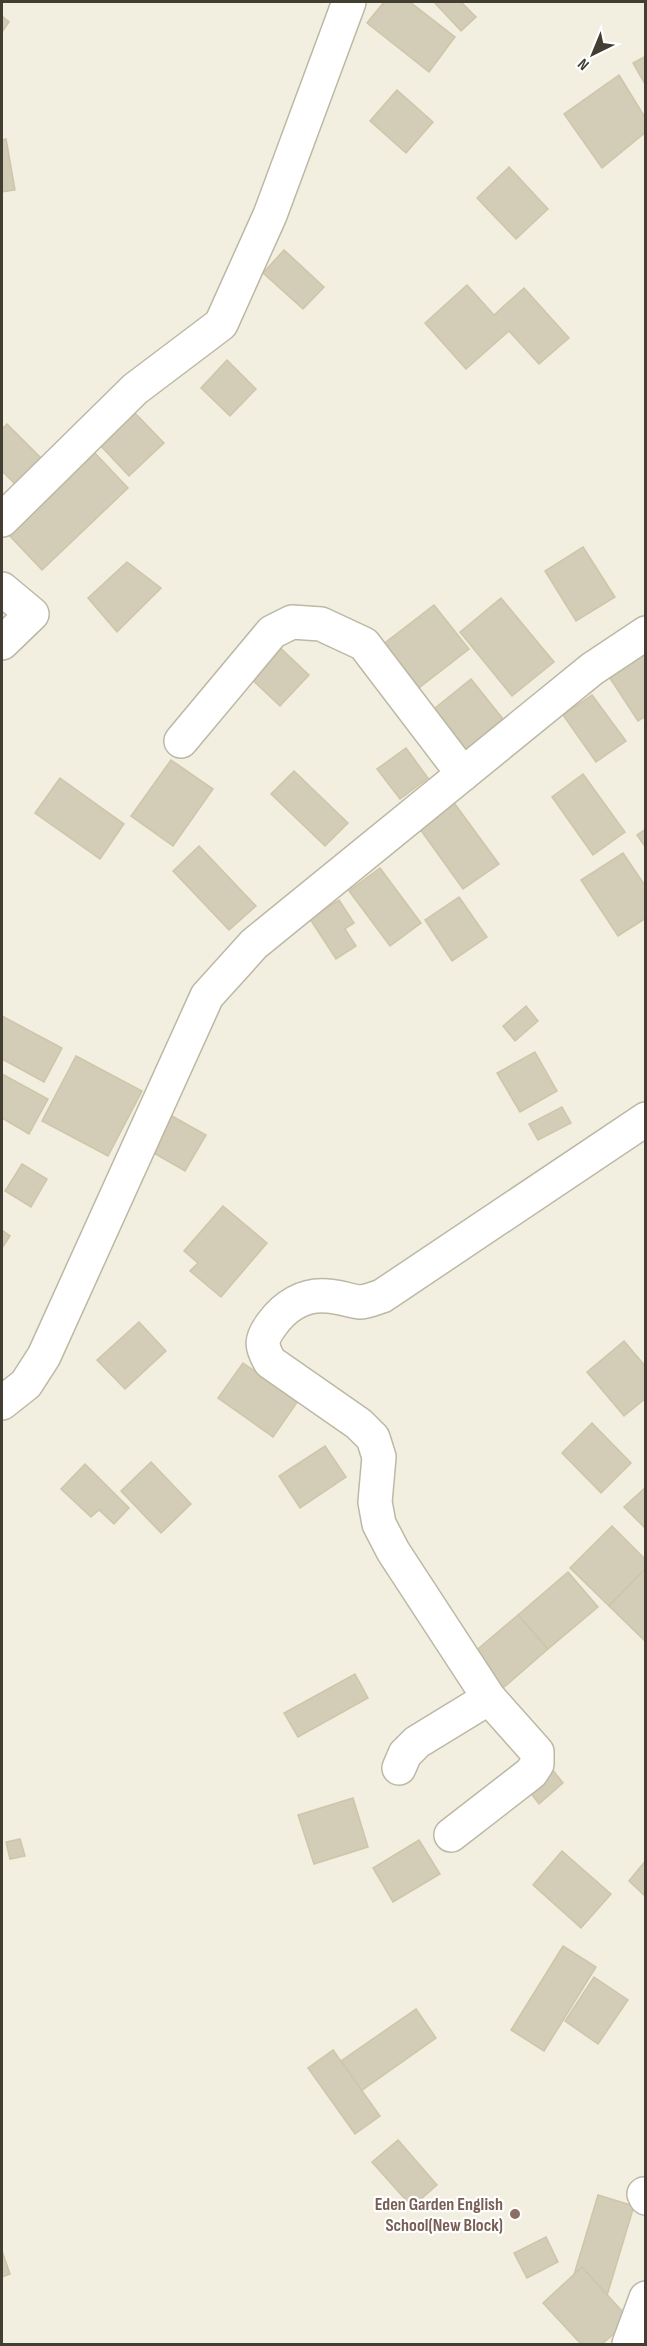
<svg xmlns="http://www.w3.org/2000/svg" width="647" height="2346" viewBox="0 0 647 2346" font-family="'Sofia Sans Condensed',sans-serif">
<rect width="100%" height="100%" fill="#f2efe1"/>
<g fill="#d3ccb6" stroke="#cfc5a9" stroke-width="1.5">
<polygon points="384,2 410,2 455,37 429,72 367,23"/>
<polygon points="434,2 461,2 476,17 461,31"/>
<polygon points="2,16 9,22 2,32"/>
<polygon points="646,56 646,86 633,63"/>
<polygon points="619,75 646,119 646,132 602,168 564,114"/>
<polygon points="397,90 433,122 406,153 370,121"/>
<polygon points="6,139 15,190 2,192 2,140"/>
<polygon points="509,167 548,209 516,239 477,198"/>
<polygon points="284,250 324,287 303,309 263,273"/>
<polygon points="467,285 494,315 524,288 569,338 539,364 509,331 466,369 425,323"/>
<polygon points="227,360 256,389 230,416 201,388"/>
<polygon points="133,411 164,443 129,476 99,444"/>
<polygon points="7,424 41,458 15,484 2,471 2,429"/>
<polygon points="93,451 128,488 42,570 7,533"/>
<polygon points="583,547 615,597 576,621 545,571"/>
<polygon points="127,562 161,588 117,632 88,598"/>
<polygon points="501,598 554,662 512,696 460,632"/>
<polygon points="434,605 469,649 415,691 381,646"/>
<polygon points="271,639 309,675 280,706 242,670"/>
<polygon points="636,644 646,658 646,716 638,721 602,666"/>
<polygon points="471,679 503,719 463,752 430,712"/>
<polygon points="592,695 626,741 596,762 563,715"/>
<polygon points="406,748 428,778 400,799 377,769"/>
<polygon points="171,760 213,789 173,846 131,816"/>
<polygon points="294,771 348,823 325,846 271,794"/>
<polygon points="583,774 625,832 593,855 552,797"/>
<polygon points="60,778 124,824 100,859 35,813"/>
<polygon points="452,800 499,864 463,889 417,825"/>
<polygon points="646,829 646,848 637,835"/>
<polygon points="199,846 256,906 229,930 173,871"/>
<polygon points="623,853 646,887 646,918 618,936 581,880"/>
<polygon points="380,868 421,923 390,946 349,891"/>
<polygon points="459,897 487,937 452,961 425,920"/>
<polygon points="339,900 354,923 345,929 356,946 336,959 310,919"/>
<polygon points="526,1006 538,1021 515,1041 503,1026"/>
<polygon points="2,1016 62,1048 44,1082 2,1059"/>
<polygon points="535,1052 557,1091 520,1112 497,1073"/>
<polygon points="76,1056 142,1091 108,1156 42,1121"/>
<polygon points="2,1074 48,1099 29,1134 2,1118"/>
<polygon points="562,1107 571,1123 538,1140 529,1124"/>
<polygon points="172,1116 206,1135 185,1171 152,1152"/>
<polygon points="22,1164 47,1179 31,1207 5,1191"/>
<polygon points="223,1206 267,1243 221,1297 190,1271 198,1263 184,1251"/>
<polygon points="2,1230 10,1236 2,1248"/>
<polygon points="139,1322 166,1351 125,1389 97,1360"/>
<polygon points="624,1341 646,1367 646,1398 624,1416 587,1372"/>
<polygon points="243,1363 298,1401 273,1437 218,1398"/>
<polygon points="592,1423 631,1463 601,1493 562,1453"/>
<polygon points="325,1446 346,1477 300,1508 279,1476"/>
<polygon points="151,1462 191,1504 161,1533 121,1491"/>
<polygon points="85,1464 129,1508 114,1524 99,1510 91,1517 61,1489"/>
<polygon points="646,1487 646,1529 624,1507"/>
<polygon points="612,1526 646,1560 646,1568 609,1606 570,1568"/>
<polygon points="646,1568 646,1642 609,1606"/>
<polygon points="568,1572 598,1607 548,1649 518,1615"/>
<polygon points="518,1615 548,1649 503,1688 473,1653"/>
<polygon points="355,1674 368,1698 298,1737 284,1713"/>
<polygon points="548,1764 563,1783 539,1804 524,1784"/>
<polygon points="353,1798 368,1847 314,1864 298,1815"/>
<polygon points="20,1839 25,1856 10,1859 6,1842"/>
<polygon points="419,1840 440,1874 393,1902 373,1868"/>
<polygon points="562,1851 611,1894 581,1928 533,1885"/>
<polygon points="646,1860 646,1897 629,1881"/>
<polygon points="563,1946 596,1967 544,2051 511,2030"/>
<polygon points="594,1977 628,2000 598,2044 565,2021"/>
<polygon points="416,2009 436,2038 361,2091 341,2061"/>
<polygon points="333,2050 380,2116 355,2134 308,2068"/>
<polygon points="398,2140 437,2185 412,2207 372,2162"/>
<polygon points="598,2195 634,2206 606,2299 570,2288"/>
<polygon points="546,2237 558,2262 527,2278 514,2253"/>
<polygon points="2,2251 10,2274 2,2277"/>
<polygon points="582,2267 630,2320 602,2344 581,2344 543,2303"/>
</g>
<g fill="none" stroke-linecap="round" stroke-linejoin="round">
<defs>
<g id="minor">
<polyline points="2,520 135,389 221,324 270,215 349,2"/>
<polyline points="2,589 32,614 2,643"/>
<polyline points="181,741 272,632 292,622 321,624 364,644 463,774"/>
<polyline points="2,1403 26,1384 44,1356 207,996 254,944 592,669 646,633"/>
<polyline points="399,1768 405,1754 417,1742 489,1698"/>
<path d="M451,1835L531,1773L537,1764V1752L489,1698L393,1551L379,1524L375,1502L379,1457L373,1438L359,1424L270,1362C261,1346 260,1340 272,1324C285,1306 304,1294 327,1296C338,1296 349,1301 360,1302C367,1302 375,1298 382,1296L646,1119"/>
<polyline points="644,2194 646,2198"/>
<polyline points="629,2344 646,2298"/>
</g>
</defs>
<use href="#minor" stroke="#bdb8a4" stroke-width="36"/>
<use href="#minor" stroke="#fff" stroke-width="33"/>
</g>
<circle fill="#8d6e63" stroke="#fff" stroke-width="2" cx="515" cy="2214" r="6"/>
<g text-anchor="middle" stroke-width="4.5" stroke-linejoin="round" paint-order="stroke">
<g font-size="18" font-weight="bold" fill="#785e54" stroke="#fff" text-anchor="end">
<text x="503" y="2210">Eden Garden English<tspan x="503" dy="21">School(New Block)</tspan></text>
</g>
</g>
<rect width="647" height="2346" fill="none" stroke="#433e32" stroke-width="6"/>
<g transform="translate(593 54) rotate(223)" stroke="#ffffff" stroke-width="4.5" paint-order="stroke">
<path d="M0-4.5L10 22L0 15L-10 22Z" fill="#433e32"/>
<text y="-9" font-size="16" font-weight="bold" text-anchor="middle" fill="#433e32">N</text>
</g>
</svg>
